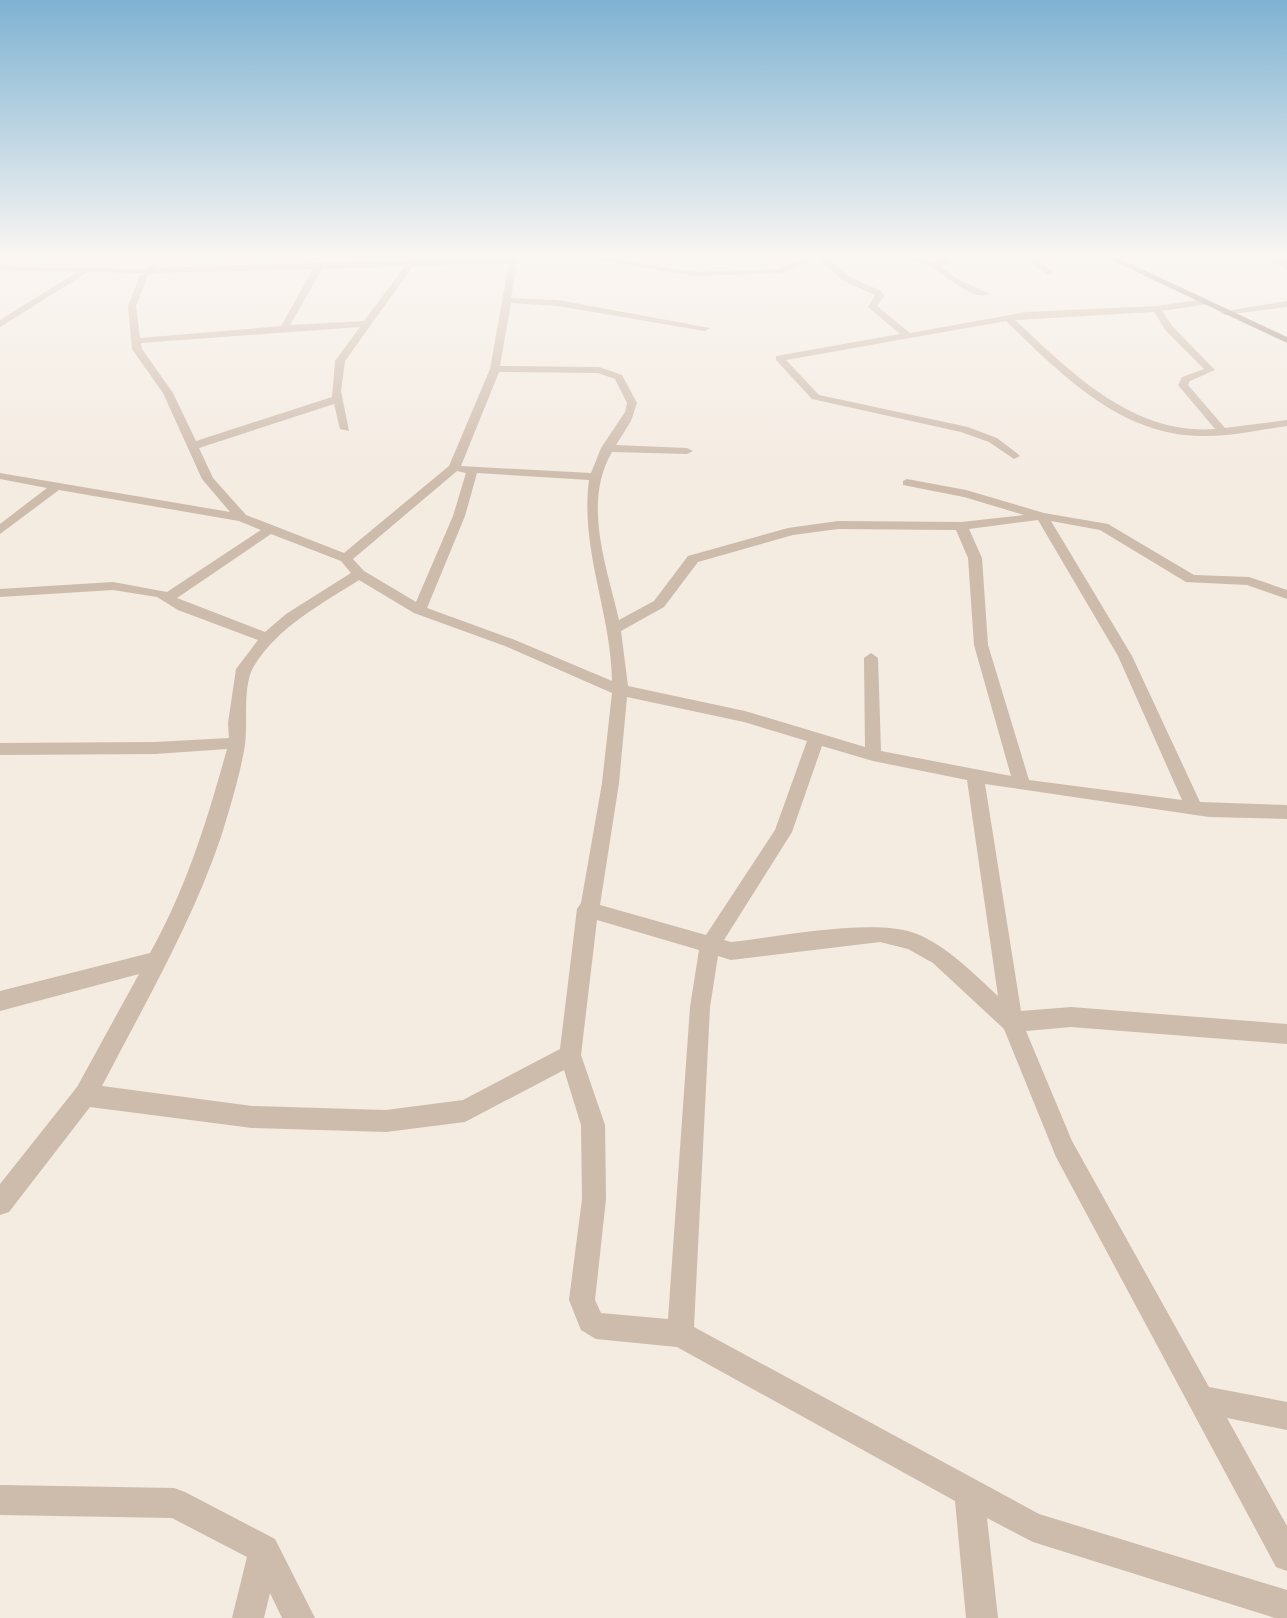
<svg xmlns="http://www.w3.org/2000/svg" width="1287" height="1618" viewBox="0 0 1287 1618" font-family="'Sofia Sans Condensed',sans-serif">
<rect width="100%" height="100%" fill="#f4ebe1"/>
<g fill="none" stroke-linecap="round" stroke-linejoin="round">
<g fill="#cdbbac" fill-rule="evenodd">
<path d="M510,257H518L511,298L558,300L710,328L705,331L558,306L511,303L500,366L599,367L622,375L637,403L631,421L616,445L687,448L693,451L687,454L612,452C582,503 607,567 619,620L654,601L688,556L788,528L838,521L961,522L1024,515L964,497L903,485V481L907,479L966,490L1044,513L1108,524L1194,575L1249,577L1287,590V599L1247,585L1186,582L1100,530L1051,521L1132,656L1200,802L1287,805V819L1209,817L985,784L1021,1011L1071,1007L1287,1024V1044L1071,1027L1026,1031L1072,1141L1209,1387L1287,1402V1430L1227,1418L1287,1526V1571L1276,1567L1056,1157L1004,1029L933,963L908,949L880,942L731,960L718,956L710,1007L694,1327L1039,1514L1287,1590V1618H1275L1033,1542L987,1518L998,1618H966L955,1501L677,1347L596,1339L581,1330L569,1300L582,1199L581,1125L564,1070L465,1122L386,1132L252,1128L90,1107L9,1212L0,1215V1184L77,1087L139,974L0,1011V991L150,953C186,889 207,821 227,749L155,754L0,755V743L155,742L229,738L228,723L236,669L258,640L178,610L157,597L113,590L0,597V589L113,582L167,592L261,530L239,521L59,490L0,534V524L47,488L0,479V473L230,512L202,479L163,393L132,349L128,306L141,273L88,272L0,327V320L77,272L0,270V266L145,269L155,265L158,268ZM509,263L490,369L449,466L344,553L246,515L213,478L199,448L334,404L340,429L349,431L341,391L345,361L413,266ZM405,266L364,321L290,325L322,269ZM313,269L281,326L140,338L136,306L149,273ZM360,327L335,361L332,397L196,441L173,393L142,349L141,343ZM499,372L598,373L615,379L627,403L625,412L601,448L591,473L461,466ZM457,471L466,473L453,516L416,602L364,571L353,559ZM477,473L589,480C580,550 611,612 612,681L515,640L427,608L465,516ZM1038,520L1118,656L1182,800L1029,780L988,645L982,558L969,529ZM838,529L956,530L968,558L974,645L1011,776L881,751L878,658L871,653L864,658L865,747L745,711L628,686L621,631L664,607L698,562L793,535ZM271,534L341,561L351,573L286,614L265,632L177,598ZM359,580L414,613L505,646L612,693L602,783L581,903L577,909L560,1049L463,1100L386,1110L252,1106L102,1086C144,1005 191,925 221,837C230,808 240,775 245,745C248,723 242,685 254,666C279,626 320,605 359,580ZM627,697L744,722L807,741L775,830L706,935L600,905L619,783ZM822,746L873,761L967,780L998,996C973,973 948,947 917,934C875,917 778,937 731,942L724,940L792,832ZM597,920L699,950L690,1007L668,1319L601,1313L595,1300L606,1199L605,1125L581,1055Z"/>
<path d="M580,257H601L695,272L779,269L807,257H825L848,276L881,291L884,296L877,306L910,333L1026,312L1157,306L1205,299L1208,304L1162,311L1173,327L1215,370L1190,381L1188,385L1225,428L1287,420V426C1259,430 1230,437 1201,436C1120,435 1061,374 1006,321L786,360L819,395L968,427L997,438L1018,454L1020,456L1014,459L989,442L961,432L812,399L776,360V356L900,334L868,307L875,295L842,280L817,258L781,273L695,276ZM1154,312L1166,331L1204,369L1182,377L1178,385L1215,429C1132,435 1071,372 1015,320Z"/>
<path d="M902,257H915L935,263L947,257H958L941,266L957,279L990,294C975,302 947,277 935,269C925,263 912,262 902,257Z"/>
<polygon points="1024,257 1033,257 1054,273 1047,275"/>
<polygon points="1132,257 1111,260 1107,258 1108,257"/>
<polygon points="1267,257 1277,257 1287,264 1287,270"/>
<polygon points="1287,301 1287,307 1224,315 1220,312"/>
<polygon points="0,1485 174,1488 185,1492 275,1539 315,1618 282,1618 270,1593 264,1618 232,1618 247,1557 172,1518 0,1515"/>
</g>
<polygon fill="#a18a7d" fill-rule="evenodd" points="1105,257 1116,257 1287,337 1287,343"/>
</g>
<linearGradient id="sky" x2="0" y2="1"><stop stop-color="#7eb2d2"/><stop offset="0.53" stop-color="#faf6f2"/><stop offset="1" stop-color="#faf6f2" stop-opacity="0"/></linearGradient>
<rect width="1287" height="484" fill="url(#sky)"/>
</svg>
